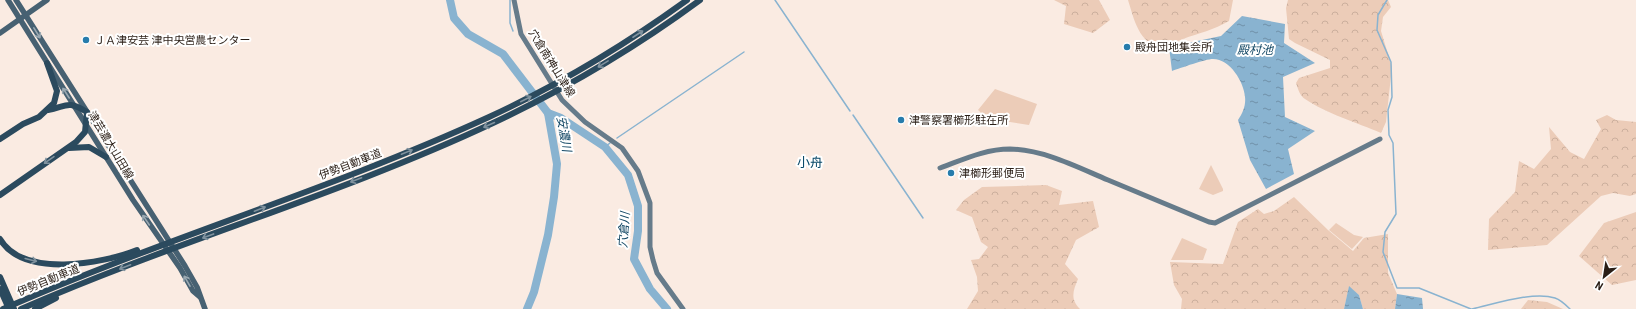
<svg xmlns="http://www.w3.org/2000/svg" width="1636" height="309" viewBox="0 0 1636 309" font-family="'Roboto Condensed','Noto Sans JP',sans-serif">
<defs>
<pattern id="forest-crowns" width="20" height="18" patternUnits="userSpaceOnUse"><rect width="20" height="18" fill="#ecccb8"/><path d="M2 6a3 3 0 1 1 6 0M12 15a3 3 0 1 1 6 0" fill="none" stroke="#cbaf9d"/></pattern>
<pattern id="water-ripples" width="26" height="14" patternUnits="userSpaceOnUse"><rect width="26" height="14" fill="#89b3d0"/><path d="M2 4q2-2 4 0t4 0M15 11q2-2 4 0t4 0" fill="none" stroke="#7091a8"/></pattern>
</defs>
<rect width="100%" height="100%" fill="#faebe2"/>
<g fill="url(#forest-crowns)">
<polygon points="1054,0 1099,0 1110,20 1093,33 1064,24 1066,6"/>
<path d="M1128,0H1233L1229,21C1214,30 1199,33 1183,39C1177,41 1171,44 1165,45C1140,49 1134,19 1128,0Z"/>
<path d="M1288,0H1388L1391,7L1383,17L1381,31L1392,67L1386,122L1381,133C1358,123 1325,113 1305,99C1300,96 1298,89 1296,83L1299,78L1330,68V60L1295,43L1289,39L1286,8Z"/>
<polygon points="1607,115 1616,120 1636,122 1636,194 1630,196 1613,193 1601,196 1547,245 1488,250 1489,219 1515,192 1519,161 1534,169 1551,149 1549,127 1570,152 1584,159 1601,129 1596,120"/>
<path d="M1046,185L1062,191L1059,205L1093,201L1099,227L1076,240L1065,264L1078,279C1073,291 1070,299 1080,309H967L978,291L977,277L971,260L979,259L988,247L981,242L972,217L956,210L964,200L982,187Z"/>
<polygon points="1294,197 1328,230 1353,251 1364,238 1388,234 1388,273 1397,294 1395,309 1363,309 1359,295 1349,287 1344,309 1181,309 1182,299 1174,285 1170,262 1223,264 1238,222 1258,209 1264,214 1274,211"/>
<polygon points="1636,212 1636,280 1612,285 1579,256 1604,223"/>
<polygon points="1528,300 1547,302 1563,309 1521,309"/>
</g>
<g fill="#ecccb8">
<polygon points="995,89 1037,104 1029,125 1010,122 992,123 978,110"/>
<polygon points="1211,165 1223,189 1223,191 1213,195 1199,189"/>
<polygon points="1336,223 1354,235 1363,237 1352,249 1329,230"/>
<polygon points="1182,238 1207,249 1203,260 1171,260"/>
</g>
<g fill="url(#water-ripples)">
<path d="M1242,16L1285,24L1284,43L1315,63L1283,77L1285,117L1315,131L1288,149L1294,174L1266,189L1250,160L1238,120C1243,113 1246,105 1245,97C1244,82 1230,59 1213,59C1205,59 1181,68 1172,71L1169,47L1221,36Z"/>
<polygon points="1349,286 1359,295 1363,309 1344,309"/>
<polygon points="1397,294 1422,298 1423,309 1395,309"/>
</g>
<g fill="none" stroke-linecap="round" stroke-linejoin="round">
<g stroke="#89b3d0" stroke-width="1.5">
<polyline points="510,0 510,23 513,31"/>
<polyline points="775,0 850,111"/>
<polyline points="1387,0 1378,15 1377,30 1391,62 1392,97 1388,110 1389,135 1393,143 1396,214 1385,232 1383,252 1397,288 1419,288 1471,309"/>
<polyline points="853,115 923,218"/>
<polyline points="617,138 744,52"/>
<polyline points="605,147 610,143"/>
<path d="M1472,309C1495,304 1533,291 1555,298C1561,300 1566,305 1570,309"/>
</g>
<g stroke="#89b3d0" stroke-width="8">
<polyline points="450,0 454,18 468,34 503,54 548,113 557,164 554,197 548,235 534,292 527,309"/>
<polyline points="548,113 561,118 605,147 628,175 638,206 638,231 634,259 650,289 667,309"/>
</g>
<g stroke="#667b8a" stroke-width="5">
<polyline points="514,0 521,34 562,100 585,122 622,148 638,171 650,203 650,247 653,260 657,273 683,309"/>
<path d="M940,168C962,160 985,149 1010,149C1045,150 1077,167 1108,180C1141,194 1175,208 1209,222L1215,223L1380,139"/>
</g>
<g stroke="#476172" stroke-width="5.5">
<polyline points="8,0 133,200 180,268 193,291 200,297"/>
<polyline points="16,0 185,266 197,287 205,309"/>
<polyline points="0,33 47,0"/>
</g>
<g stroke="#2b4a5e" stroke-width="6">
<polyline points="0,139 23,124 39,117 54,103 57,91 47,63"/>
<polyline points="69,148 89,147 106,157"/>
<path d="M0,195L76,142L85,132L87,112C67,100 68,106 48,110"/>
<path d="M0,239C23,278 102,264 137,250"/>
<polyline points="0,277 14,309"/>
<polyline points="0,289 9,309"/>
<path d="M3,309C162,239 330,190 489,117C558,85 625,45 687,0"/>
<path d="M21,309C176,241 340,195 493,123C565,89 635,48 700,0"/>
<polyline points="35,309 56,298"/>
</g>
</g>
<defs><path id="oneway-shaft" d="M-6 0H5M1.5-3L5.5 0L1.5 3" fill="none" stroke-width="1.6" stroke-linecap="round" stroke-linejoin="round"/></defs>
<g stroke="#9aa8b1">
<use href="#oneway-shaft" transform="translate(37 33) rotate(58)"/>
<use href="#oneway-shaft" transform="translate(66 93) rotate(-123)"/>
<use href="#oneway-shaft" transform="translate(146 220) rotate(-124)"/>
<use href="#oneway-shaft" transform="translate(187 281) rotate(-120)"/>
</g>
<g stroke="#80929e">
<use href="#oneway-shaft" transform="translate(638 34) rotate(-33)"/>
<use href="#oneway-shaft" transform="translate(603 64) rotate(149)"/>
<use href="#oneway-shaft" transform="translate(526 99) rotate(-27)"/>
<use href="#oneway-shaft" transform="translate(489 125) rotate(156)"/>
<use href="#oneway-shaft" transform="translate(407 152) rotate(-22)"/>
<use href="#oneway-shaft" transform="translate(49 160) rotate(145)"/>
<use href="#oneway-shaft" transform="translate(356 180) rotate(159)"/>
<use href="#oneway-shaft" transform="translate(260 209) rotate(-21)"/>
<use href="#oneway-shaft" transform="translate(208 236) rotate(160)"/>
<use href="#oneway-shaft" transform="translate(31 260) rotate(14)"/>
<use href="#oneway-shaft" transform="translate(125 267) rotate(159)"/>
</g>
<g fill="#267cac" stroke="#fff" stroke-width="1.5">
<circle cx="86" cy="40" r="4"/>
<circle cx="1127" cy="47" r="4"/>
<circle cx="901" cy="120" r="4"/>
<circle cx="951" cy="173" r="4"/>
</g>
<g text-anchor="middle" stroke-width="4" stroke-linejoin="round" paint-order="stroke">
<g font-size="11" fill="#2a1e16" stroke="#fff" text-anchor="start">
<text x="94" y="44">ＪＡ津安芸 津中央営農センター</text>
<text x="1135" y="51">殿舟団地集会所</text>
<text x="909" y="124">津警察署櫛形駐在所</text>
<text x="959" y="177">津櫛形郵便局</text>
</g>
<g font-size="11" fill="#2a1e16" stroke="#fff">
<text transform="translate(552 63) rotate(58)" y="4">穴倉南神山津線</text>
<text transform="translate(111 145) rotate(59)" y="4">津芸濃大山田線</text>
<text transform="translate(350 164) rotate(-21)" y="4">伊勢自動車道</text>
<text transform="translate(48 280) rotate(-22)" y="4">伊勢自動車道</text>
</g>
<g font-size="12" font-style="italic" fill="#124764" stroke="#fff">
<text x="1255" y="54">殿村池</text>
<text transform="translate(564 134) rotate(80)" y="4">安濃川</text>
<text transform="translate(624 230) rotate(-86)" y="4">穴倉川</text>
</g>
<g font-size="13" fill="#054666" stroke="#fff">
<text x="810" y="167">小舟</text>
</g>
</g>
<g transform="translate(1604 277) rotate(210)" stroke="#ffffff" stroke-width="3" paint-order="stroke">
<path d="M0-3L7 15L0 10L-7 15Z" fill="#2a1e16"/>
<text y="-6" font-size="11" font-weight="bold" text-anchor="middle" fill="#2a1e16">N</text>
</g>
</svg>
